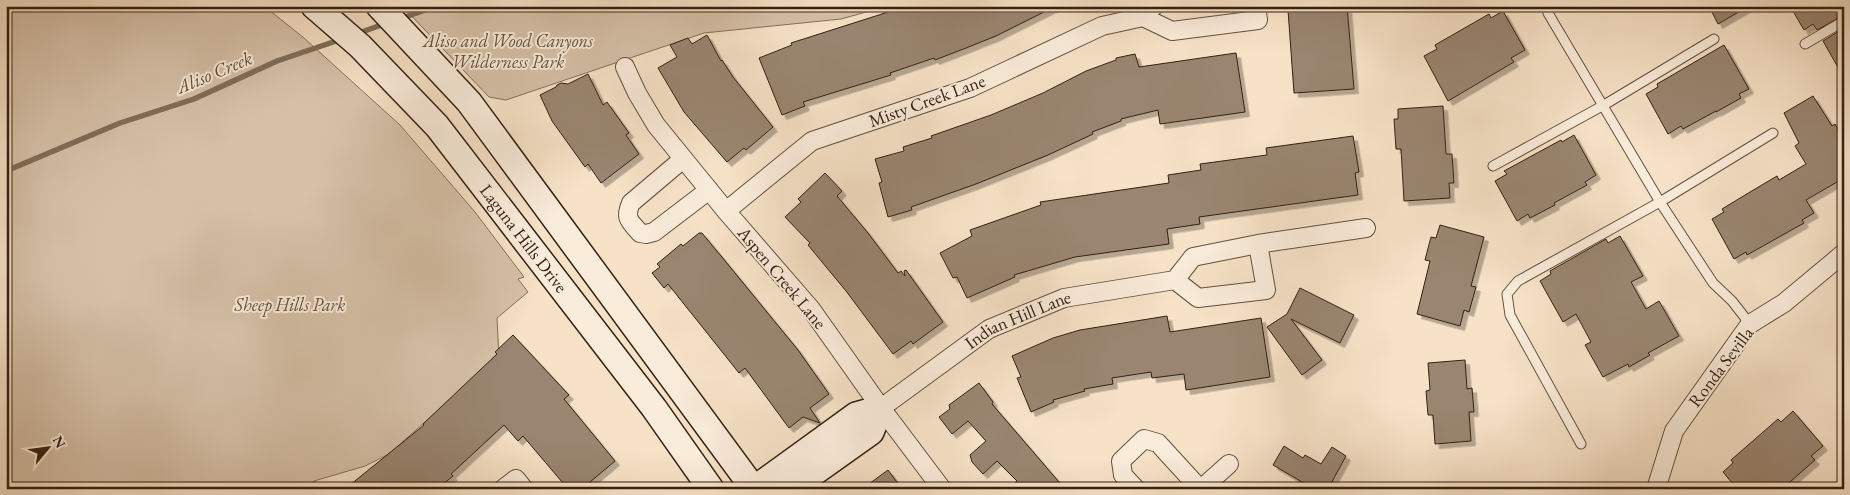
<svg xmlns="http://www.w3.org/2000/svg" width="1850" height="495" viewBox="0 0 1850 495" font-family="'EB Garamond',serif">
<defs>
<filter id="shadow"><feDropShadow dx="4.5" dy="4.5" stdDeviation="0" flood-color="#0004"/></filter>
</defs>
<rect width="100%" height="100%" fill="#f7e2c7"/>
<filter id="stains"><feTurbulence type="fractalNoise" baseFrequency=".004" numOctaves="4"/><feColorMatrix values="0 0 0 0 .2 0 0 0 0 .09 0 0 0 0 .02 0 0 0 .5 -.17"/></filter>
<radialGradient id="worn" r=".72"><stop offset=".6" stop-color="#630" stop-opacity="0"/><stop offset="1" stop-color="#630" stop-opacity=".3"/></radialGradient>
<g fill="#d6c1a8" stroke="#84705c">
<polygon points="6,6 264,6 304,38 400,125 475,212 524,277 518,279 528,292 497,318 499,356 389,454 365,466 314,481 312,489 6,489"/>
<polygon points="402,6 888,6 841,19 704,33 506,100 489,97"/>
</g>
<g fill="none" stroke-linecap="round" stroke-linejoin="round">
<g stroke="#806d59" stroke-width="5.5">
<polyline points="400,19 436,6"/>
<polyline points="356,34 387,23"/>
<polyline points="6,171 120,123 194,99 277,61 342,39"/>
</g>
</g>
<g fill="#998570" stroke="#332011" filter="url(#shadow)">
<polygon points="907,6 1056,6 996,36 966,48 935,60 934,58 890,73 891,75 803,102 805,106 782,115 759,58 792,45 791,43"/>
<polygon points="1347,6 1354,89 1294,93 1288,10 1290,9 1290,7"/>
<polygon points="1709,6 1749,6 1718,24"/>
<polygon points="1790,6 1844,6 1844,15 1817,30 1813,24 1804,30"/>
<polygon points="1503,11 1525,50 1511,58 1514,62 1448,101 1424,56 1437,49 1435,45 1489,14 1491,18"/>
<polygon points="1844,28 1844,78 1823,41"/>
<polygon points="707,35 721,61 722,60 733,77 773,127 746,150 744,148 727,162 684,112 658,68 677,57 670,45 688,38 692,44"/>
<polygon points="1724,45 1749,89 1739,94 1741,98 1716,112 1716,111 1683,129 1681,126 1668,134 1646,94 1658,87 1657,84"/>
<polygon points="1236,53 1245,112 1160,124 1158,110 1121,119 1121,121 1092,132 1093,134 1048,155 976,184 911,207 912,210 888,217 879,183 882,182 875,159 904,151 903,147 932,138 931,136 991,115 1043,93 1086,71 1116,60 1116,58 1135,54 1139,67"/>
<polygon points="588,74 603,105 607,102 629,133 626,135 639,154 601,183 588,164 585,167 552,121 540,95 556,87 557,85 561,83 568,84"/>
<polygon points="1813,96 1832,126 1835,124 1844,139 1844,178 1806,200 1814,213 1802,220 1804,223 1747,255 1746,252 1734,259 1712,219 1724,212 1722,209 1755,189 1777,176 1779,180 1806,164 1795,146 1799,143 1784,113"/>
<polygon points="1443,106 1446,154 1452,154 1454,183 1449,183 1450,198 1404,201 1401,149 1396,149 1394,119 1398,119 1398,109"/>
<polygon points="1574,135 1596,175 1585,182 1587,185 1554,203 1555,205 1530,218 1528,214 1517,221 1495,181 1507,174 1504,171 1561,140 1562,142"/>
<polygon points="1353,136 1359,172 1355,173 1358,195 1199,217 1200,224 1167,229 1169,244 1075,257 1014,275 1015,277 967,298 957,277 953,278 940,253 972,236 970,230 1041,205 1040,202 1169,183 1168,175 1201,170 1200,164 1267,155 1266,148"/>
<polygon points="825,173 842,191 837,196 868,233 898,273 901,271 905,276 904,271 906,270 943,322 913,344 911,341 893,354 846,291 808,245 810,243 785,217 801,202 798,199"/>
<polygon points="1440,225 1484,237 1471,286 1476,287 1469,312 1464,310 1460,326 1417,314 1430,261 1425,260 1431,237 1436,238"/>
<polygon points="699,233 702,233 726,262 798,350 829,394 810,408 820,423 803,417 789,428 745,368 739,373 668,284 664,288 652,273 660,267 657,264 681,244 683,246"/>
<polygon points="1620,236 1643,276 1631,282 1646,309 1659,301 1679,336 1648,353 1650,355 1629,367 1628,364 1603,377 1585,345 1591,342 1576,314 1563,322 1540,281 1551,274 1550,271 1606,239 1608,243"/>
<polygon points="1300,288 1354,315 1340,343 1291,319 1322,360 1302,375 1267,327 1287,314"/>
<polygon points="1167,316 1170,332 1261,318 1270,377 1186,390 1184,374 1152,378 1151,372 1112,378 1113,384 1084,389 1085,391 1053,400 1054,402 1031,412 1017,378 1021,377 1012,356 1053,338 1080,330"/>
<polygon points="513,335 569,395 564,399 615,461 590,482 596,489 568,489 523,436 518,441 504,425 451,474 453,476 437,489 345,489 424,425 423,424 497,354 495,352"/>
<polygon points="1465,360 1467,389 1472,388 1474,412 1469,412 1471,441 1435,444 1433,415 1428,415 1426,391 1430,390 1428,363"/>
<polygon points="979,383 993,402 992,404 1065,489 1009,489 1017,481 997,461 983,474 972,462 970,455 986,441 968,421 952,434 939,417 950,409 949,405"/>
<polygon points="1793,411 1823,446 1811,456 1815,460 1782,489 1737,489 1723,472 1733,463 1731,460 1762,433 1778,419 1781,422"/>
<polygon points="1284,446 1303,458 1305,455 1321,464 1332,447 1346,456 1328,489 1314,489 1273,465"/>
<polygon points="888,470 902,489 862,489"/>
</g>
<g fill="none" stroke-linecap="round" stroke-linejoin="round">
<defs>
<g id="lane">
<polyline points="1547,6 1548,13 1660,202 1694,254 1713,283 1732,301 1750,324"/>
<polyline points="1805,44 1844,21"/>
<polyline points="1493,166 1604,105 1714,39"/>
<polyline points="1581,444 1510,315 1507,294 1518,281 1660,202 1773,133"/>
</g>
<g id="street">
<polyline points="1143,17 1172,31 1258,20 1256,6"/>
<polyline points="625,67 637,93 656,125 726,211 811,309 881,408 942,489"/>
<path d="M683,159L631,203C624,219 630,221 640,233L646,234L654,232L709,190"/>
<polyline points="726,211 812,141 970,88 1102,26 1143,17 1154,6"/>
<polyline points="1175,280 1198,298 1266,290 1258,244"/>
<path id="s1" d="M881,408L989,329L1064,298L1175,280L1193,257L1258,244L1366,228"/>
<polyline points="503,489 516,479 524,489"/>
<polyline points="1136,489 1123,475 1121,461 1144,439 1158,443 1200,489"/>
<polyline points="1201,489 1229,464"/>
<polyline points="1656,489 1674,431 1750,324 1784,303 1844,253"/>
</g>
<g id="secondary">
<path id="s2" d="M314,6L360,46L437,126L654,408L711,489"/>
<polyline points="379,6 469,102 754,489 856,415 881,408"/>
<polyline points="791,489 871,432 881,408"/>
</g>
</defs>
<use href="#lane" stroke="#64503e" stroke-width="11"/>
<use href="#street" stroke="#64503e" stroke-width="20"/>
<use href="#secondary" stroke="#332011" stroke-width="28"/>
<use href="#lane" stroke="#faecdb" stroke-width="9"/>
<use href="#street" stroke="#faecdb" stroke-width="18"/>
<use href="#secondary" stroke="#faecdb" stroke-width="25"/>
</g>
<g text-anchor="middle" stroke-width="4" stroke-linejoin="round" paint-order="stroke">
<g font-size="18" font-style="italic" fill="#64503e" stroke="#faecdb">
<text x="508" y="47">Aliso and Wood Canyons<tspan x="508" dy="21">Wilderness Park</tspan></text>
<text x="290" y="311">Sheep Hills Park</text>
</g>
<g font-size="18" fill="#332011" stroke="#faecdb">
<text transform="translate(927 101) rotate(-20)" y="6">Misty Creek Lane</text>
<text dy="6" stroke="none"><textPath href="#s2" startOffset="314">Laguna Hills Drive</textPath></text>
<text transform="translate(782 278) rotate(50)" y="6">Aspen Creek Lane</text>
<text dy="6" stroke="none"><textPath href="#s1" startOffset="164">Indian Hill Lane</textPath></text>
<text transform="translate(1721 367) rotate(-53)" y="6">Ronda Sevilla</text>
</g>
<g font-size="19" font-style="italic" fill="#604d3b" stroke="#faecdb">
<text transform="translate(214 72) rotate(-23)" y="7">Aliso Creek</text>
</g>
</g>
<rect width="1850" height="495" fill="none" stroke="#f7e2c7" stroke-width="25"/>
<rect x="8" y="8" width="1835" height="480" fill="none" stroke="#332011" stroke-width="2.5"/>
<rect x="12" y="12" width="1825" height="470" fill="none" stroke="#332011"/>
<g transform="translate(48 448) rotate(61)" stroke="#faecdb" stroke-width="4" paint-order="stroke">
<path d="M0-4L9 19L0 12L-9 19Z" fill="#332011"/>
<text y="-8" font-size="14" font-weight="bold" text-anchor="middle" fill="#332011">N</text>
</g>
<rect width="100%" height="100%" filter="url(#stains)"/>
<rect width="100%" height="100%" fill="url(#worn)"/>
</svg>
